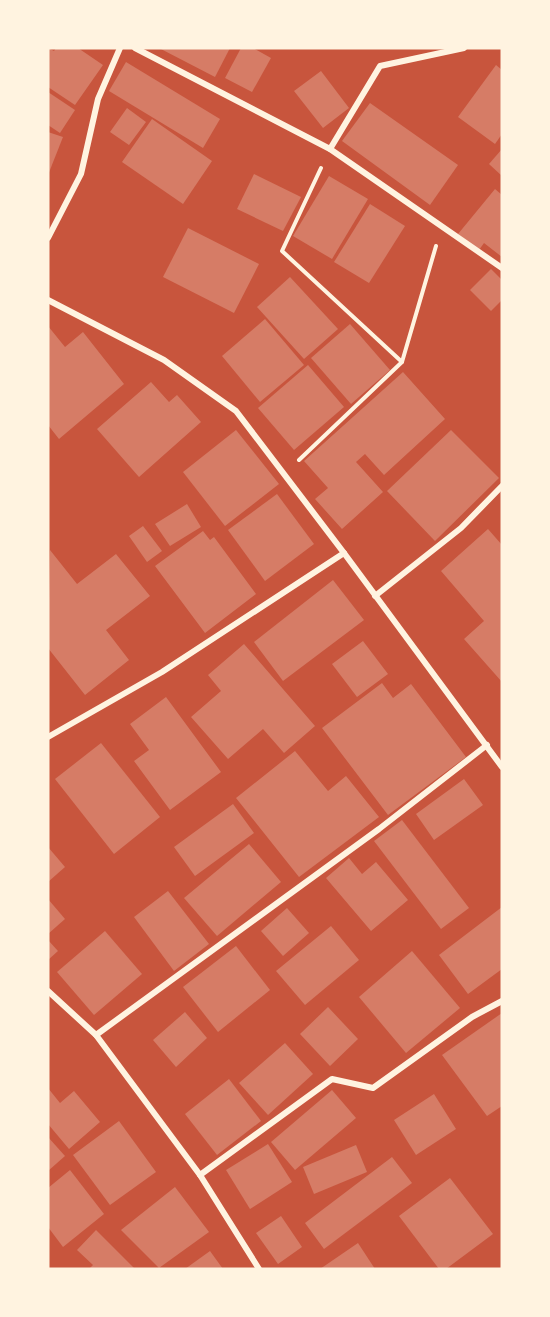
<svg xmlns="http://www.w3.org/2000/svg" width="550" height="1317" viewBox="0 0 550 1317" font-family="Commissioner,sans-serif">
<rect width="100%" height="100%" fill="#c8553d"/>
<g fill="#d67c66">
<polygon points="48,48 54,51 56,48 78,48 103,65 75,105 48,87"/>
<polygon points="159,48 230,48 215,77"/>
<polygon points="241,48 253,48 271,58 252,92 225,78"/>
<polygon points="126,62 220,119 203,148 109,91"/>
<polygon points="496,65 502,70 502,134 495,144 458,117"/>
<polygon points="321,71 349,108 323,128 294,91"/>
<polygon points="48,92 75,110 60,133 48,125"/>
<polygon points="370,103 458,165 430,205 342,141"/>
<polygon points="127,108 146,122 129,145 110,132"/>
<polygon points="152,119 212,161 183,204 122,162"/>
<polygon points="48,132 63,137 48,175"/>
<polygon points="502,149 502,176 489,164"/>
<polygon points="254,174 301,197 283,231 237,209"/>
<polygon points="329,176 368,199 332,259 293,236"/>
<polygon points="495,189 502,195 502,257 484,243 479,250 458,234"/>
<polygon points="370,204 405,226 369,283 334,262"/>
<polygon points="188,228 259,264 234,313 163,277"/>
<polygon points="491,269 502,280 502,300 491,311 470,290"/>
<polygon points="290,277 338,329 304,359 257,307"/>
<polygon points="265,319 304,365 260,402 222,356"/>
<polygon points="350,324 390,370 351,404 311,358"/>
<polygon points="48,326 65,347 83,332 124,384 59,439 48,425"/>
<polygon points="308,365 344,407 294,450 258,408"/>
<polygon points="403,372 445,419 384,475 365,454 356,462 383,492 342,529 315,499 328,488 304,461"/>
<polygon points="151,382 169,402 177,395 201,422 139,477 97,429"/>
<polygon points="236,430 279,484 225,526 183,472"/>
<polygon points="451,430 499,478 435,541 387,491"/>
<polygon points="277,494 314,544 265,581 228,530"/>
<polygon points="187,504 201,527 170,546 155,524"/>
<polygon points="143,526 162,551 147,562 129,536"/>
<polygon points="488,529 502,545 502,682 464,639 484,621 441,571"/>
<polygon points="203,531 210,540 214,537 256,594 205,633 155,566"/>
<polygon points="50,550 77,584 116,554 150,596 106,630 129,660 85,695 48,648"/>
<polygon points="333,580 364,620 283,681 254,642"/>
<polygon points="363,641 388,674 357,697 332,664"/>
<polygon points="244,644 315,726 284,753 263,729 228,759 191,717 221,691 208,675"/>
<polygon points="382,683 393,698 411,684 466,757 388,815 322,728"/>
<polygon points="166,697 221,772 170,810 134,761 149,750 130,724"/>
<polygon points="101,743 160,817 114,854 55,779"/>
<polygon points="295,751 328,791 346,776 379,817 299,877 236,798"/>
<polygon points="464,779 483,805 434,840 416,814"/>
<polygon points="233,804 254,833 195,876 174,847"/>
<polygon points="402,820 469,908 441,929 374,841"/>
<polygon points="249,844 281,882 217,936 184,898"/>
<polygon points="48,847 65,867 48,882"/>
<polygon points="349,858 362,874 376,862 408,900 371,931 326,878"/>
<polygon points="168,891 209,944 174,971 134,917"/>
<polygon points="48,899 65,919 48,934"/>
<polygon points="502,907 502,969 468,994 439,955"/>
<polygon points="287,908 309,933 283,956 261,931"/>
<polygon points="331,926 359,960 305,1005 276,971"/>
<polygon points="105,931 142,974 94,1015 57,972"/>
<polygon points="48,940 58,951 48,960"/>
<polygon points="236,946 270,990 218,1032 183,987"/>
<polygon points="412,951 460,1008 406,1053 359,997"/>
<polygon points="328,1007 358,1039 330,1066 300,1034"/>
<polygon points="185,1012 207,1038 176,1067 153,1040"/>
<polygon points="502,1013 502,1106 487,1116 442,1055"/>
<polygon points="285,1043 313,1074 268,1115 239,1083"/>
<polygon points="229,1079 261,1121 217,1155 185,1114"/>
<polygon points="48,1088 60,1103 74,1091 100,1122 69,1149 48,1124"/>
<polygon points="332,1090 356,1118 295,1170 271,1142"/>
<polygon points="434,1094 456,1129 416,1155 394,1120"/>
<polygon points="119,1121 156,1172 110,1205 73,1155"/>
<polygon points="48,1137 65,1156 48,1171"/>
<polygon points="268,1144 292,1182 250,1209 226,1170"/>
<polygon points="356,1145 367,1172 314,1194 303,1167"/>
<polygon points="392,1157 412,1183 324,1249 305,1223"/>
<polygon points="70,1170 104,1214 63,1247 48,1227 48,1188"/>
<polygon points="450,1178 493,1234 446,1269 439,1269 399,1216"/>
<polygon points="175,1187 209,1232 159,1268 121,1230"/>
<polygon points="281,1216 302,1247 278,1264 256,1233"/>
<polygon points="96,1230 135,1269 89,1269 93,1265 77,1250"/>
<polygon points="358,1243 375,1269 320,1269"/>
<polygon points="210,1251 223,1269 185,1269"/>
</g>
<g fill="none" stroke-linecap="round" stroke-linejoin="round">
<g stroke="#fff3e0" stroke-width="4">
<polyline points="321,168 282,251 402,362"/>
<polyline points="299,460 402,362 436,246"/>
</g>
<g stroke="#fff3e0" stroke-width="6">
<polyline points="135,48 330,149 502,268"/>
<polyline points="330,149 380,66 464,48"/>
<polyline points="48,238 81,174 98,99 120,48"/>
<polyline points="48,300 164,360 236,411 344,553 502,767"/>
<polyline points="375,596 461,528 502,486"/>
<polyline points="48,737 162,672 344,553"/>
<polyline points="48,991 96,1035 200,1175 259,1269"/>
<polyline points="96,1035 379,829 487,745"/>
<polyline points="200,1175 332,1079 373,1088 472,1017 502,1001"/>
</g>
</g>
<rect width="550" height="1317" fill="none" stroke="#fff3e0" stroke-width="99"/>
</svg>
